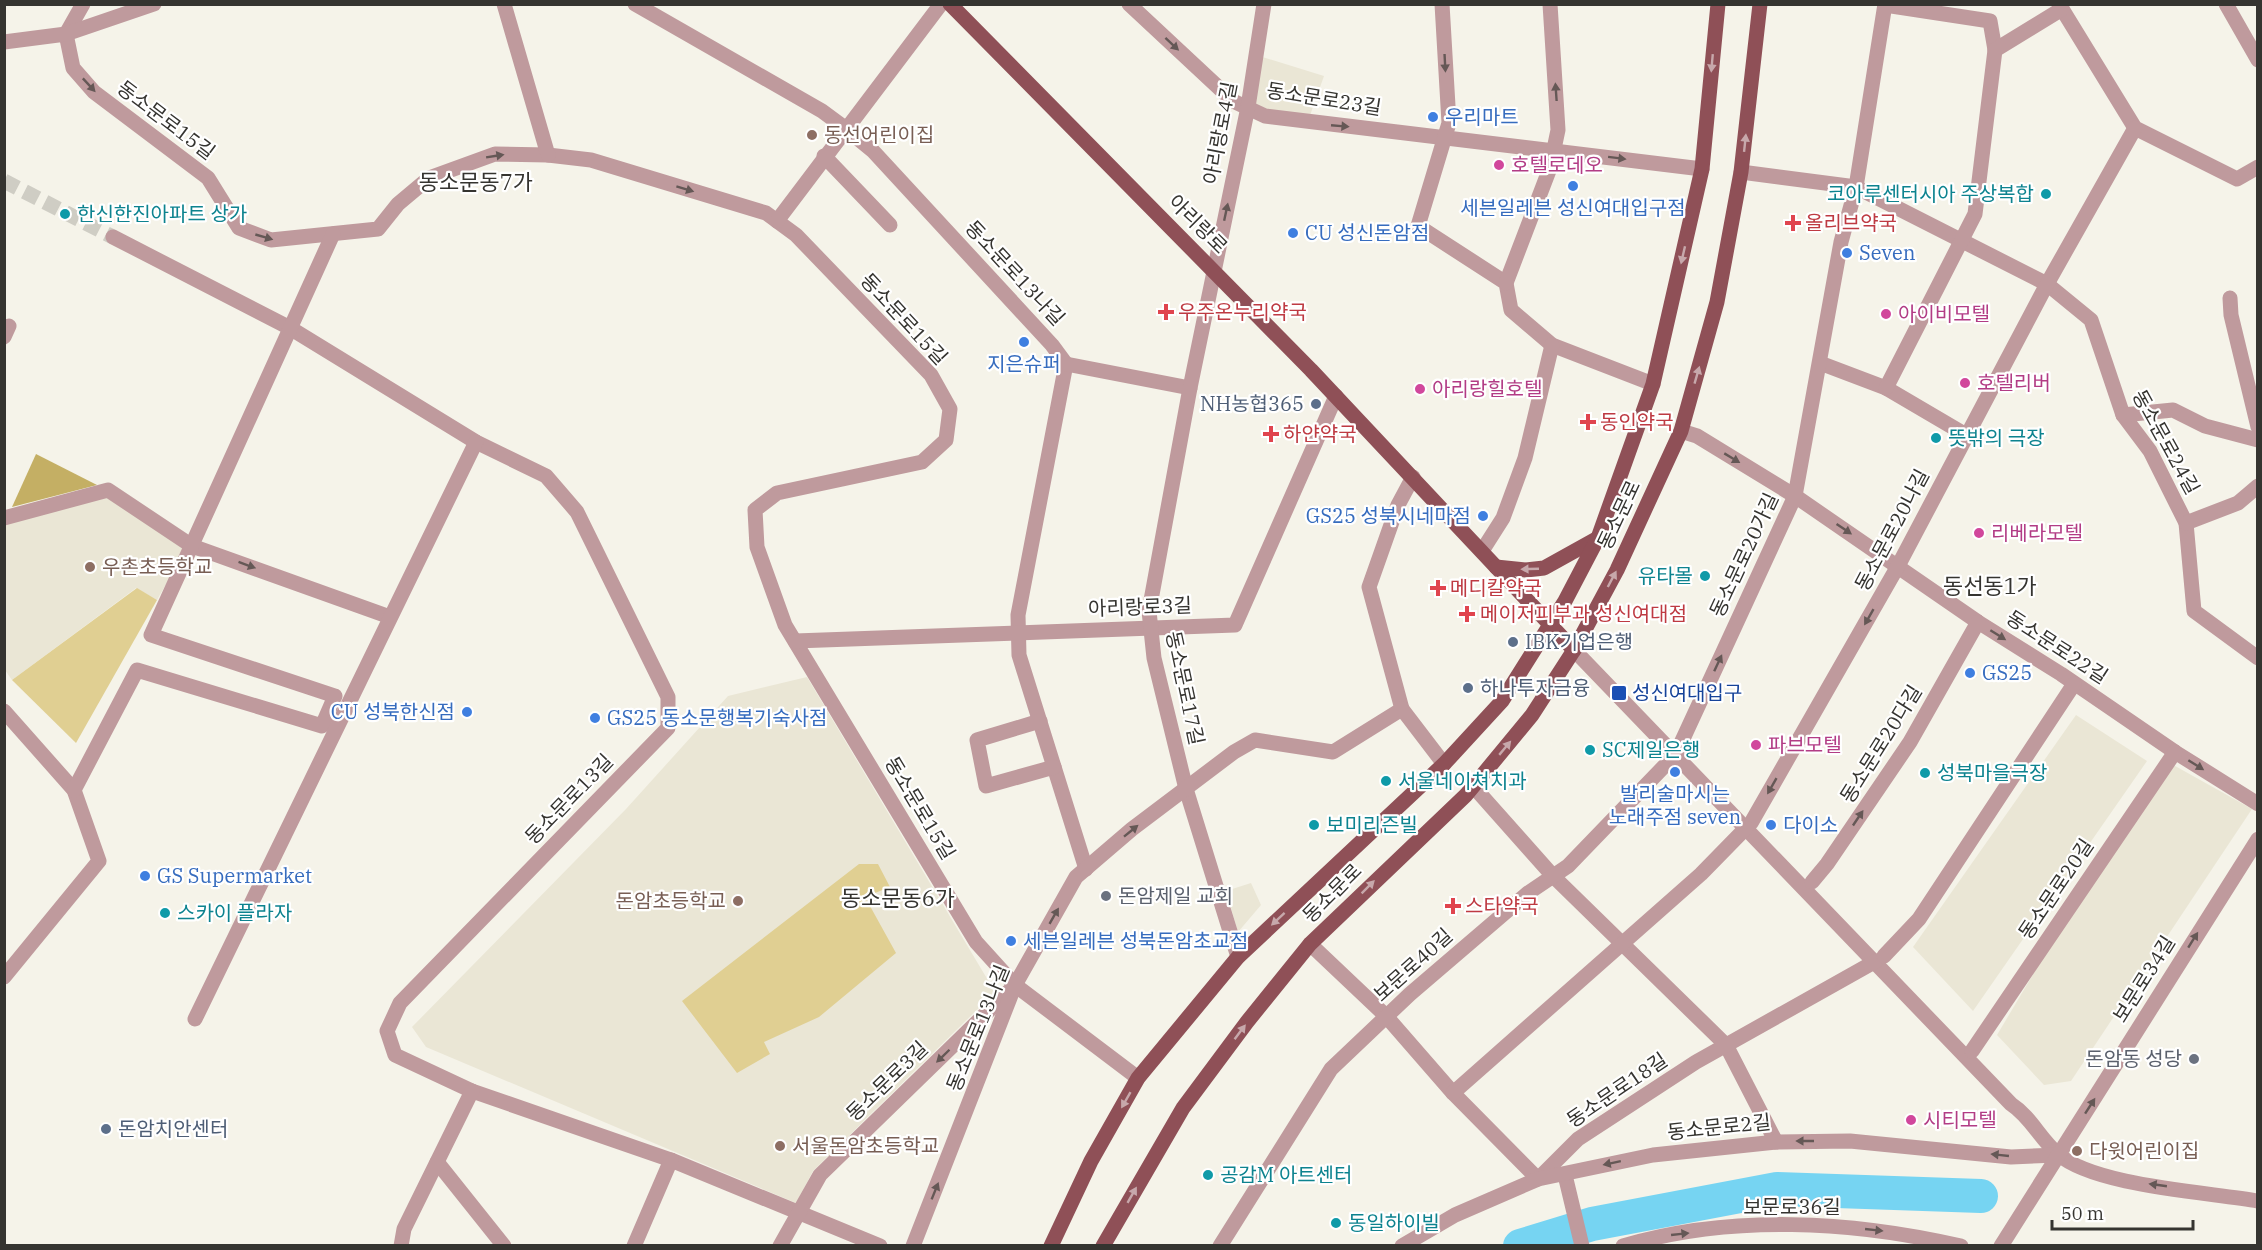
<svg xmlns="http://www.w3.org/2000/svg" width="2262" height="1250" viewBox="0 0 2262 1250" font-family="'IBM Plex Serif','Noto Sans KR',serif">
<rect width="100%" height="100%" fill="#f5f3e9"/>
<g fill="#eae6d5">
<polygon points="1256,55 1324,76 1308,121 1248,107"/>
<polygon points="108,495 187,547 157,600 136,588 12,680 5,670 5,523"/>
<polygon points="807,677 995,992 813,1171 796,1203 426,1047 412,1027 626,809 728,696"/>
<polygon points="2076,715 2147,761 1973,1011 1913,947"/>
<polygon points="2168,762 2252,809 2071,1081 2044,1085 1997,1035 2038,966"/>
<polygon points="1251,883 1261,905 1238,932 1226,891"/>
</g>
<g fill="#e0cf92">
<polygon points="137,588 157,600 76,743 12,680"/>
<polygon points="859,864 878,864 890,887 865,897 896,953 819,1017 764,1042 770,1054 737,1073 682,1001"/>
</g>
<polygon fill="#c4af64" points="36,454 97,485 12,507"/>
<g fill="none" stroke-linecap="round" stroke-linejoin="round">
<polyline stroke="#76d4f2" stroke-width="34" points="1520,1246 1592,1224 1777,1189 1981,1196"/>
<polyline stroke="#cfcdc4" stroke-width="15" stroke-dasharray="15 8" stroke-linecap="butt" points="4,181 113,237"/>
<g stroke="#bf9a9d" stroke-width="15">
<polyline points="83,4 66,34 73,68 94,92 208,178 239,228 271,240 378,229 398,204 429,178 495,154 548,155 591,160 766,213 796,235 931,375 950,409 946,440 922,462 777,493 755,510 757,547 785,625 976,942 1015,985 1138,1078"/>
<polyline points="504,4 548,155"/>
<polyline points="635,4 822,111 845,128 873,151 1052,345 1066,364 1018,615 1019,655 1086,869"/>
<polyline points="1129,4 1233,101 1265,116 1702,169"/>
<polyline points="1442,4 1449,123 1418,226 1506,283 1511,310 1552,345 1653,384"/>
<polyline points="2059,4 2135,128 2237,179 2258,167"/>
<polyline points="2226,4 2258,60"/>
<polyline points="1885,5 1990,21 1995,50"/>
<polyline points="4,42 66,34 154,4"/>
<polyline points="824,156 890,225"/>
<polyline points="1741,172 1856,187 2047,284 2091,320 2123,415 2150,451 2186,523 2194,611 2258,658"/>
<polyline points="777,221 941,4"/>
<polyline points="113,237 290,328 476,442 546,476 577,512 668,697 668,728 400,1003 387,1031 395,1055 472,1091 671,1160 880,1246"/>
<polyline points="1506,283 1550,168 1558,130 1550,4"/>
<polyline points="2230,298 2231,315 2258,427"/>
<polyline points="4,337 9,326"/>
<polyline points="1820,363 1886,388 1966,435"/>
<polyline points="1066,364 1190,388"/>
<polyline points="1886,388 1975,214 1995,50 2062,9"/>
<polyline points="2123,415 2173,410 2205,426 2258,440"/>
<polyline points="1681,431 1697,436 1795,496 1978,622 2061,674 2175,752 2258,804"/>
<polyline points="4,518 108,490 192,546 390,617"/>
<polyline points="2186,523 2238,503 2258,486"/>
<polyline points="1482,551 1503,518 1525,458 1552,345"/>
<polyline points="795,641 1235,625 1336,396"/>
<path d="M1574,650L2011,1104C2031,1117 2040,1139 2058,1154C2094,1186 2207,1192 2258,1201"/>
<polyline points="1402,709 1369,587 1398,505 1413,477"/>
<polyline points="4,711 74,790 99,861 4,977"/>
<polyline points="1040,721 977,740 986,786 1054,767"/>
<polyline points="1473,786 1553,876 1726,1045 1776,1142"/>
<polyline points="74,790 137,670 322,726 335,696 151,635 333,234"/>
<polyline points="1751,823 1898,566 2047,284 2135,128"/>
<polyline points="1812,882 1827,864 1910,742 1978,622"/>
<polyline points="1310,944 1386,1016 1453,1093 1538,1179 1578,1139 1696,1062 1876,961"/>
<polyline points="1884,956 1919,919 2074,684"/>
<polyline points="1238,957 1186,789 1154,658 1149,611 1190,388 1248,107 1264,4"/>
<polyline points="195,1019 476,442"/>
<polyline points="1972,1051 2175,752"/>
<polyline points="1453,1093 1701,874 1746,828"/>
<polyline points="437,1162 504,1246"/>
<polyline points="1565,1175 1582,1246"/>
<polyline points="401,1246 404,1229 472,1091"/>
<polyline points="634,1246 671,1160"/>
<polyline points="780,1246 820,1175 1010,990"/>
<polyline points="913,1246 1015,985 1076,877 1132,829 1234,752 1255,740 1333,752 1402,709 1444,764"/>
<polyline points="1220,1246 1331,1069 1410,994 1528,893 1568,866 1676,754 1795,496 1841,242 1856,187 1885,4"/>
<polyline points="1402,1246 1455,1215 1538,1179 1653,1155 1776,1142 1850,1141 2011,1157 2058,1155"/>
<path d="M1623,1246C1732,1214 1852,1221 1961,1246"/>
<polyline points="2001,1246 2258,839"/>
</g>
<g stroke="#8f5057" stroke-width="15">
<polyline points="950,4 1311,370 1574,650"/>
<polyline points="1496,567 1526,570 1544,568 1598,538"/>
<polyline points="1051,1246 1091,1161 1138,1078 1238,957 1444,764 1502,701 1565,601 1598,538 1653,384 1702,169 1718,4"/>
<polyline points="1103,1246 1183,1108 1247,1022 1310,944 1466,795 1532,715 1574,650 1617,570 1681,431 1717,302 1741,172 1760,4"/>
</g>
</g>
<defs><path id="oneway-solid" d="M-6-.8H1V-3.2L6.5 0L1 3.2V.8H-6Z" transform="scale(1.5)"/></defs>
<g fill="#655856">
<use href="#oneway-solid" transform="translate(1172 44) rotate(43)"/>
<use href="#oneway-solid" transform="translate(1445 63) rotate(87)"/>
<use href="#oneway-solid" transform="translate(89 85) rotate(47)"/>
<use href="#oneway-solid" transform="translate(1556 92) rotate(-94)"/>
<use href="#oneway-solid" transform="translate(1340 126) rotate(5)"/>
<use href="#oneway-solid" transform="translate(495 156) rotate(-9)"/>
<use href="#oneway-solid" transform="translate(1617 158) rotate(7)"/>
<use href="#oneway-solid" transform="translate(685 189) rotate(17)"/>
<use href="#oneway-solid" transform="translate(1226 212) rotate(-78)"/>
<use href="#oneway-solid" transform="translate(264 237) rotate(16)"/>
<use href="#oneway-solid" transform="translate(1732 458) rotate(31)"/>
<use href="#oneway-solid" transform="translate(1844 529) rotate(34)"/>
<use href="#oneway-solid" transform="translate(247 565) rotate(20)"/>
<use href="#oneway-solid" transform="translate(1869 617) rotate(120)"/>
<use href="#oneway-solid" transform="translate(1998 635) rotate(32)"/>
<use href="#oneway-solid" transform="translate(1718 663) rotate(-65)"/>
<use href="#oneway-solid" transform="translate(2196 765) rotate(32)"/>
<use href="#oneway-solid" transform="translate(1772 786) rotate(120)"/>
<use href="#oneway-solid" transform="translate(1858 818) rotate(-56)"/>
<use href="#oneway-solid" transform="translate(1131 831) rotate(-39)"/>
<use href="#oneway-solid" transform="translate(1054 916) rotate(-60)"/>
<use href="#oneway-solid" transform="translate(2193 940) rotate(-58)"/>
<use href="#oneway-solid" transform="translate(943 1056) rotate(136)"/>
<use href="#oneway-solid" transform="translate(2090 1106) rotate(-57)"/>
<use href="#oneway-solid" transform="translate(1805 1141) rotate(180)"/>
<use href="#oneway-solid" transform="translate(2000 1155) rotate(-174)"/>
<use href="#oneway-solid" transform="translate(1612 1163) rotate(168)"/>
<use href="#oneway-solid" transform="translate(2158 1185) rotate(-172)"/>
<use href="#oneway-solid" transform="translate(935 1191) rotate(-68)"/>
<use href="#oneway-solid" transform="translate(1874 1230) rotate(6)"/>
<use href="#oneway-solid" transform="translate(1680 1234) rotate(-6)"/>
</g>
<g fill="#c7a8ab">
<use href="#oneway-solid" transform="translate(1712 63) rotate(95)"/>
<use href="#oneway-solid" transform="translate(1745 143) rotate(-84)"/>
<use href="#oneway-solid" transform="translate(1683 255) rotate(103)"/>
<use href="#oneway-solid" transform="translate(1697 375) rotate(-74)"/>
<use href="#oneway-solid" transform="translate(1530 569) rotate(178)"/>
<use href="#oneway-solid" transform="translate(1612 579) rotate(-62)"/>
<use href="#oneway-solid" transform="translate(1505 748) rotate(-50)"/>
<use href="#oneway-solid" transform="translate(1368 887) rotate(-45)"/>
<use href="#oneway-solid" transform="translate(1278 919) rotate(137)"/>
<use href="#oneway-solid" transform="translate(1240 1032) rotate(-53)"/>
<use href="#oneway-solid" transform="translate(1126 1100) rotate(120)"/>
<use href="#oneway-solid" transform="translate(1132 1195) rotate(-60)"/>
</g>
<g fill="#3f7fe0" stroke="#fff" stroke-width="2">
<circle cx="1433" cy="117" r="6"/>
<circle cx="1573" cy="186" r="6"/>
<circle cx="1293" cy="233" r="6"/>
<circle cx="1847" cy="253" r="6"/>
<circle cx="1024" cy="342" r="6"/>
<circle cx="1483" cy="516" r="6"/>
<circle cx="1970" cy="673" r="6"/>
<circle cx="467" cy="712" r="6"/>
<circle cx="595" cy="718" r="6"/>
<circle cx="1675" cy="772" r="6"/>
<circle cx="1771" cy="825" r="6"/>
<circle cx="145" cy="876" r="6"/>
<circle cx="1011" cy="941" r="6"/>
</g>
<g fill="#8d6e63" stroke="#fff" stroke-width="2">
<circle cx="812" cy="135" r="6"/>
<circle cx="90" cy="567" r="6"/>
<circle cx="738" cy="901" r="6"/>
<circle cx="780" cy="1146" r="6"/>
<circle cx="2077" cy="1151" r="6"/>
</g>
<g fill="#d1479c" stroke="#fff" stroke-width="2">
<circle cx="1499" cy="165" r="6"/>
<circle cx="1886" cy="314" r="6"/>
<circle cx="1965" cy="383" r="6"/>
<circle cx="1420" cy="389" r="6"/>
<circle cx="1979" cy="533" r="6"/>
<circle cx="1756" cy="745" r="6"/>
<circle cx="1911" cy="1120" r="6"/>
</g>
<g fill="#0f9aa8" stroke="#fff" stroke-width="2">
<circle cx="2046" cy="194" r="6"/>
<circle cx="65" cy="214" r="6"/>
<circle cx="1936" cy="438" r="6"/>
<circle cx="1705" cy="576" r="6"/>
<circle cx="1590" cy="750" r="6"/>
<circle cx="1925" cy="773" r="6"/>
<circle cx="1386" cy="781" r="6"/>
<circle cx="1314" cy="825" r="6"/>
<circle cx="165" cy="913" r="6"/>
<circle cx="1208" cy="1175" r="6"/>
<circle cx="1336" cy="1223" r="6"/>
</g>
<g fill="#e0444e" stroke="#fff" stroke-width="2">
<path d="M1790 214h6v6h6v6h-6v6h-6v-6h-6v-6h6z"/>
<path d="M1163 303h6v6h6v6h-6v6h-6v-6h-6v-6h6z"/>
<path d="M1585 413h6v6h6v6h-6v6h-6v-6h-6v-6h6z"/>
<path d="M1268 425h6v6h6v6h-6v6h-6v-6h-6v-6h6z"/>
<path d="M1435 579h6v6h6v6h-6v6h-6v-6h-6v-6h6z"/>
<path d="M1464 605h6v6h6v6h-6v6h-6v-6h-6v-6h6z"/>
<path d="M1450 897h6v6h6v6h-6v6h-6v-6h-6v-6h6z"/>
</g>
<g fill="#5c6f8a" stroke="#fff" stroke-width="2">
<circle cx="1316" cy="404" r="6"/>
<circle cx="1513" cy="642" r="6"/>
<circle cx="1468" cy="688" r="6"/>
<circle cx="106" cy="1129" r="6"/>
</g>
<rect fill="#1a4fb4" stroke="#fff" stroke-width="2" x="1611" y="685" width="16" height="16" rx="3"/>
<g fill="#6b7280" stroke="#fff" stroke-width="2">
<circle cx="1106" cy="896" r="6"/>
<circle cx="2194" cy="1059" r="6"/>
</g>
<g text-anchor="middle" stroke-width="4.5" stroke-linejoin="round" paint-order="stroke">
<g font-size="20" fill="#353430" stroke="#fff">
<text transform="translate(1324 99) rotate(9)" y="7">동소문로23길</text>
<text transform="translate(166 120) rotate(37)" y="7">동소문로15길</text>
<text transform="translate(1220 133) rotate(-79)" y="7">아리랑로4길</text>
<text transform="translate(1198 224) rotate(45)" y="7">아리랑로</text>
<text transform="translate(1015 273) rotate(47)" y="7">동소문로13나길</text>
<text transform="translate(904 319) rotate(47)" y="7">동소문로15길</text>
<text transform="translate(2166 442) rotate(61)" y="7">동소문로24길</text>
<text transform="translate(1619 515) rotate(-65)" y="7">동소문로</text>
<text transform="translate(1892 530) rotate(-62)" y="7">동소문로20나길</text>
<text transform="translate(1744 555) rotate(-65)" y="7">동소문로20가길</text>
<text transform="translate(1140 607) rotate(-2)" y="7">아리랑로3길</text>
<text transform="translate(2057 647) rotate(33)" y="7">동소문로22길</text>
<text transform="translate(1185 688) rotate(78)" y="7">동소문로17길</text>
<text transform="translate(1881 744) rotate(-58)" y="7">동소문로20다길</text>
<text transform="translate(569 799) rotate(-46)" y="7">동소문로13길</text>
<text transform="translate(920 808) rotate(59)" y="7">동소문로15길</text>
<text transform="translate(2056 889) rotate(-56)" y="7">동소문로20길</text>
<text transform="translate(1332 893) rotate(-45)" y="7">동소문로</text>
<text transform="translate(1413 965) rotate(-42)" y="7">보문로40길</text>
<text transform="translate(2144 979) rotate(-58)" y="7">보문로34길</text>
<text transform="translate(978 1028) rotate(-68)" y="7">동소문로13나길</text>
<text transform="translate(887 1081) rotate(-44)" y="7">동소문로3길</text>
<text transform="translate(1617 1090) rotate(-34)" y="7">동소문로18길</text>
<text transform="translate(1719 1127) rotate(-6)" y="7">동소문로2길</text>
<text x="1792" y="1214">보문로36길</text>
</g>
<g font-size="20" fill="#366cbe" stroke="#fff" text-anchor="start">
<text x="1445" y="124">우리마트</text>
<text x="1573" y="215" text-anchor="middle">세븐일레븐 성신여대입구점</text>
<text x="1305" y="240">CU 성신돈암점</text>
<text x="1859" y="260">Seven</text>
<text x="1024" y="371" text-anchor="middle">지은슈퍼</text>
<text x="1471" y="523" text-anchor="end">GS25 성북시네마점</text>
<text x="1982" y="680">GS25</text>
<text x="455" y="719" text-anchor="end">CU 성북한신점</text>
<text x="607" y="725">GS25 동소문행복기숙사점</text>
<text x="1675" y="801" text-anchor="middle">발리술마시는<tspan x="1675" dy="23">노래주점 seven</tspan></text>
<text x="1783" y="832">다이소</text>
<text x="157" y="883">GS Supermarket</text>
<text x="1023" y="948">세븐일레븐 성북돈암초교점</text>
</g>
<g font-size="20" fill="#785e54" stroke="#fff" text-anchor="start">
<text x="824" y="142">동선어린이집</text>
<text x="102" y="574">우촌초등학교</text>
<text x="726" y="908" text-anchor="end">돈암초등학교</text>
<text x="792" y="1153">서울돈암초등학교</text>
<text x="2089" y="1158">다윗어린이집</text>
</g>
<g font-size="20" fill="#b23c85" stroke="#fff" text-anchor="start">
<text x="1511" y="172">호텔로데오</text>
<text x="1898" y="321">아이비모텔</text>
<text x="1977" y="390">호텔리버</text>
<text x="1432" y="396">아리랑힐호텔</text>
<text x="1991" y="540">리베라모텔</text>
<text x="1768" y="752">파브모텔</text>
<text x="1923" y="1127">시티모텔</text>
</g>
<g font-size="20" fill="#0d838f" stroke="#fff" text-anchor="start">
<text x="2034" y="201" text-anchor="end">코아루센터시아 주상복합</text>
<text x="77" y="221">한신한진아파트 상가</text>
<text x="1948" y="445">뜻밖의 극장</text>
<text x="1693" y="583" text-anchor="end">유타몰</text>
<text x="1602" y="757">SC제일은행</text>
<text x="1937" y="780">성북마을극장</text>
<text x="1398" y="788">서울네이쳐치과</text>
<text x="1326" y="832">보미리즌빌</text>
<text x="177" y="920">스카이 플라자</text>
<text x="1220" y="1182">공감M 아트센터</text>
<text x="1348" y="1230">동일하이빌</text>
</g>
<g font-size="20" fill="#be3a42" stroke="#fff" text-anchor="start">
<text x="1805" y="230">올리브약국</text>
<text x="1178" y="319">우주온누리약국</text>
<text x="1600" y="429">동인약국</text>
<text x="1283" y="441">하얀약국</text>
<text x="1450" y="595">메디칼약국</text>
<text x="1480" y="621">메이저피부과 성신여대점</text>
<text x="1465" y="913">스타약국</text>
</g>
<g font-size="20" fill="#4e5e75" stroke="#fff" text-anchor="start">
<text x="1304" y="411" text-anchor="end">NH농협365</text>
<text x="1525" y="649">IBK기업은행</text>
<text x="1480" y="695">하나투자금융</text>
<text x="118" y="1136">돈암치안센터</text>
</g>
<g font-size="20" fill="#164399" stroke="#fff" text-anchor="start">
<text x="1632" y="700">성신여대입구</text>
</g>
<g font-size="20" fill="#5b616d" stroke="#fff" text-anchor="start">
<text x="1118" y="903">돈암제일 교회</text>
<text x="2182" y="1066" text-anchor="end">돈암동 성당</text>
</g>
<g font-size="22" fill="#353430" stroke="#fff">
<text x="476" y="190">동소문동7가</text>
<text x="1990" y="594">동선동1가</text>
<text x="898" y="906">동소문동6가</text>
</g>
</g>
<rect width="2262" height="1250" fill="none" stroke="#353430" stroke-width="12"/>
<path d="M2052 1220v9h141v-9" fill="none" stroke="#353430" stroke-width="3"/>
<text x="2061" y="1220" font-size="18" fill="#353430" stroke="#ffffff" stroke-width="4.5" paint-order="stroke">50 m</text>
</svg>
